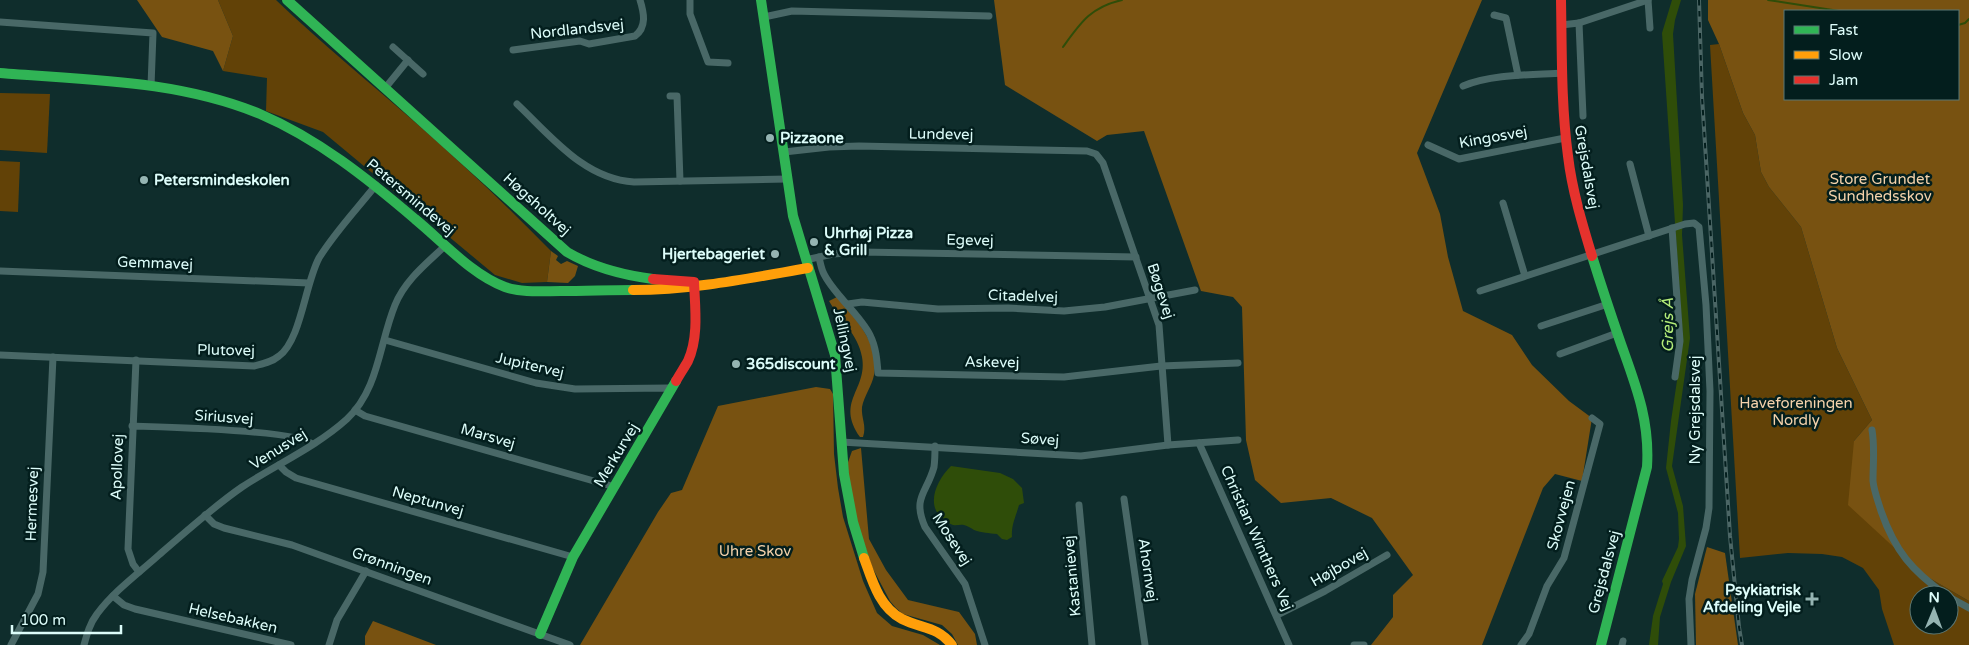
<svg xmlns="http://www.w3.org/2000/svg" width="1969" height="645" viewBox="0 0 1969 645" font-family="'Varela Round',sans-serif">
<rect width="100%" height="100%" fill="#0f2d2c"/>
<g fill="#624207" fill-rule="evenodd">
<path d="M218,0H276C321,43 369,82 416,123C463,164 508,207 551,251L547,282L522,283L495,275L323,132L266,111L267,78L223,71L233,36Z"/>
<path d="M1719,44L1743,113L1755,135L1761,172L1769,187L1801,227L1837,348L1872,420L1854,441L1924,575L1969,601V645H1894L1882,609L1879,590L1863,568L1842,557L1822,554L1788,553L1740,558L1710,45ZM1919,595H1949V625H1919Z"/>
<polygon points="0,93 50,94 47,153 0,150"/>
<polygon points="0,161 20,162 18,212 0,211"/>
</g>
<g fill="#785211" fill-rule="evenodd">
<polygon points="137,0 218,0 233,36 223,71 213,51 162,37"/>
<polygon points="994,0 1482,0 1417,153 1440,214 1448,257 1463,311 1512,335 1532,365 1569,401 1592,418 1582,481 1555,474 1543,488 1482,645 1371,645 1393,617 1393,595 1413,575 1372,518 1331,498 1281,503 1255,480 1246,440 1242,307 1233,297 1201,291 1144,131 1107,135 1097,141 1005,85"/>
<path d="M1708,0H1969V601L1924,575L1848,505L1854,441L1872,420L1837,348L1801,227L1769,187L1761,172L1755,135L1743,113L1719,44L1708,20ZM1785,11H1958V99H1785Z"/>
<polygon points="551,251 558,256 556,260 561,264 567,261 578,266 575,276 568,283 547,282"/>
<path d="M837,297C855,318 881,345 874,375C872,386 864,396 862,407C861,418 867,426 863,437H860C835,401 868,390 862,357C858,334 840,320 829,301Z"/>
<polygon points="816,387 830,389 833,394 834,454 838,488 843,517 863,581 877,613 892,626 923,635 940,645 580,645 658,512 671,493 682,490 718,406"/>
<polygon points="861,448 869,539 886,570 908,600 959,612 975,634 977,645 958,645 952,634 942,625 903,614 896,608 890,601 872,567 856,519 847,465 852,451"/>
<polygon points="1707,547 1725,553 1738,645 1696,645 1695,594"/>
<polygon points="373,621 436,645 365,645 365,636"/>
</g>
<g fill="#2f4d09">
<polygon points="1672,0 1681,0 1675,20 1673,34 1683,205 1682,235 1690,338 1672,466 1683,506 1686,546 1671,582 1660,617 1658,645 1649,645 1653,616 1663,584 1662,581 1678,547 1679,539 1678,513 1666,468 1671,421 1683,340 1662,33"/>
<path d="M951,466L1000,473L1013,479L1022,488L1024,503L1019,505C1016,516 1011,525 1012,537L1007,540L1002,539L997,534C989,533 982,533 974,530C971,528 968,526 964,525C960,524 957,526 953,525C923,513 933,484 951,466Z"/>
</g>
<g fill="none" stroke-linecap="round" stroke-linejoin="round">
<g stroke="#2f4d09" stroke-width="2">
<polyline points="1768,0 1839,11"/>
<polyline points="1958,25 1965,23 1969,19"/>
<path d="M1063,47C1081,22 1091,7 1122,0"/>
</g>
<g stroke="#496867" stroke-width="7">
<polyline points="690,0 690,14 708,62 728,63"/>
<polyline points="1648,0 1650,28"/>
<polyline points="1494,15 1506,18 1518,75"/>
<polyline points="764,17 792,11 989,16"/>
<polyline points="0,22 153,33 151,86"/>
<polyline points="1579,23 1583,116"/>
<polyline points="1561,25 1579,23 1648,0"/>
<polyline points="393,47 423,74"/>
<path d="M513,50L580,41L589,44L635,36C647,27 644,13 640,0"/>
<path d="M1463,86C1492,74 1531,75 1563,73"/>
<polyline points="386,87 408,60"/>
<polyline points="670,96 677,96 680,181"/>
<path d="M517,104C551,136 584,179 634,182L787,179"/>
<polyline points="1428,145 1459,159 1565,138"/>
<polyline points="784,152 829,147 859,146 1087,151 1096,154 1103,163 1159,325 1168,445"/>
<polyline points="1630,164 1649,236"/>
<polyline points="1503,203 1525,276"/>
<polyline points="1672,228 1680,341 1675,377"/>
<path d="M819,257C820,262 821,267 823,272C832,293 859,313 870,335C876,347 877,360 878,373L1064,377L1161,366L1238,363"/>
<polyline points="805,260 833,254 861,252 1136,257"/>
<polyline points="0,271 309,283"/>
<polyline points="1480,291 1685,224 1694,223 1699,227 1706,305 1710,391 1709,508 1706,528 1692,580 1689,599 1691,645"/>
<polyline points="848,304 862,302 938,309 1008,308 1064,311 1105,307 1195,290"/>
<polyline points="1541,326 1608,304"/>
<polyline points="385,340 536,383 575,389 669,388 672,390"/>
<polyline points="1560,354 1617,333"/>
<path d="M0,355L254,366C263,364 272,362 279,356C301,340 305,284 319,258C335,232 357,209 376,185"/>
<polyline points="136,360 128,549 133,564 139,572"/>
<polyline points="355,410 365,416 615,487"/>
<path d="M132,426C158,427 301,430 312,444"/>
<path d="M1872,430C1875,447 1873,464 1873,481C1874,491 1878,501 1881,511C1895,551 1912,571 1946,595"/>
<polyline points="841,442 1081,456 1168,445 1238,440"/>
<polyline points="1199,443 1289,645"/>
<path d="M935,446C935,453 935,460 934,467C927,493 912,497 925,527L965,584L985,645"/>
<polyline points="279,465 286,472 296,478 573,557"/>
<polyline points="1124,499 1145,645"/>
<polyline points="1079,505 1092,645"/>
<polyline points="205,515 214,524 224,528 292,545 570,645"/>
<polyline points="113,596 124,605 135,609 291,645"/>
<polyline points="1949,597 1969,608"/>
<polyline points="1277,615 1325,591 1387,555"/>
<polyline points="11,645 38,594 43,572 53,357"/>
<path d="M84,645C87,634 90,623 97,614C114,591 139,573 160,554C187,531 213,507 242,487C277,464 316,447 347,419C379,389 379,344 395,305C405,280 427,263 446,245"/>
<polyline points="329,645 337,620 366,571"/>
<polyline points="1354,645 1364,645"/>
<polyline points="1521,645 1529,634 1547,586 1564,558 1600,424 1592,418"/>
<polyline points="1622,645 1623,641"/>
</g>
<g stroke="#30b455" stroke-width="10">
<path d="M287,0L567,252C594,268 622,275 653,279"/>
<polyline points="761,0 793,216 835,355 844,474 853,522 864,558"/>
<path d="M0,73C87,80 178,80 260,114C318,139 367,178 415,219C442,241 472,275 505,287C522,293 543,291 561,291C585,291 609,290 633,290"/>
<path d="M1592,256C1601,285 1611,315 1621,344C1636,386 1650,421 1647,467L1601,645"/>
<polyline points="540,634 573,557 676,381"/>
</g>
<g stroke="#ff9f0a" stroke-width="10">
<path d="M633,290C692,290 750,278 808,268"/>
<path d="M864,558C872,580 879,607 902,619C922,629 937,626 952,645"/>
</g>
<g stroke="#e5322d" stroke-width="10">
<path d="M1561,0C1562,52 1561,104 1568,156C1572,190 1582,223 1592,256"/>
<path d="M653,279L694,282C695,307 699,337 688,361C684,368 680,374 676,381"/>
</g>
<defs>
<polyline id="rail" points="1699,0 1702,97 1730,536 1739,627 1742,645"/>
</defs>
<use href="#rail" stroke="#4b6665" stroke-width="4"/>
<use href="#rail" stroke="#031e1d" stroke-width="2" stroke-dasharray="5.5" stroke-linecap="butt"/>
</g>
<g fill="#95b4b2" stroke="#031e1d" stroke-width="2">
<circle cx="770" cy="138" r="5"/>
<circle cx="144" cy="180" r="5"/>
<circle cx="814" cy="242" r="5"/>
<circle cx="775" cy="254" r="5"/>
<circle cx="736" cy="364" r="5"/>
<path d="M1809.5 591.5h5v5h5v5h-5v5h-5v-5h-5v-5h5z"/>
</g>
<g text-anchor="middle" stroke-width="5" stroke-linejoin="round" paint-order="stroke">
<g font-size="15" fill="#ddfdfa" stroke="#031e1d">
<text transform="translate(577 29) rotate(-6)" y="5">Nordlandsvej</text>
<text transform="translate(941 134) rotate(1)" y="5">Lundevej</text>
<text transform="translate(1493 137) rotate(-10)" y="5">Kingosvej</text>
<text transform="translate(1587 167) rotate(80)" y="5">Grejsdalsvej</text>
<text transform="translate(411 197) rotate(40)" y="5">Petersmindevej</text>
<text transform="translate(537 204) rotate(42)" y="5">Høgsholtvej</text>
<text transform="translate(970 240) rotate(1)" y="5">Egevej</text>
<text transform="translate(155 263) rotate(2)" y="5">Gemmavej</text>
<text transform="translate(1161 291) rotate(72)" y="5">Bøgevej</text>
<text transform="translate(1023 296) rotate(2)" y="5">Citadelvej</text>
<text transform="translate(845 340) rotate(78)" y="5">Jellingvej</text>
<text transform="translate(226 350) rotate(1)" y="5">Plutovej</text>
<text transform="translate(992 362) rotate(1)" y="5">Askevej</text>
<text transform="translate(530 365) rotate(13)" y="5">Jupitervej</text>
<text transform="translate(1695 410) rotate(-90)" y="5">Ny Grejsdalsvej</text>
<text transform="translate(224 417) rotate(4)" y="5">Siriusvej</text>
<text transform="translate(488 436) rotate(16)" y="5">Marsvej</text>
<text transform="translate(1040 439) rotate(4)" y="5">Søvej</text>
<text transform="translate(278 449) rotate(-32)" y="5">Venusvej</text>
<text transform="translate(616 455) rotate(-59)" y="5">Merkurvej</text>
<text transform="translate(117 467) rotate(-88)" y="5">Apollovej</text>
<text transform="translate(428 501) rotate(16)" y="5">Neptunvej</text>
<text transform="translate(32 504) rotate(-88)" y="5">Hermesvej</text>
<text transform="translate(1561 515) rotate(-75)" y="5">Skovvejen</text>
<text transform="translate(1257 538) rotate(66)" y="5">Christian Winthers Vej</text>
<text transform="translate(952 539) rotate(57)" y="5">Mosevej</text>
<text transform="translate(392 566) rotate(20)" y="5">Grønningen</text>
<text transform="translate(1339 567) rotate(-30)" y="5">Højbovej</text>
<text transform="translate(1148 570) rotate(82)" y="5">Ahornvej</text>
<text transform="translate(1604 572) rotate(-75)" y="5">Grejsdalsvej</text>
<text transform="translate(1072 576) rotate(-95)" y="5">Kastanievej</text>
<text transform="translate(233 618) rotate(13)" y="5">Helsebakken</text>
</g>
<g font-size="15" font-weight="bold" fill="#ddfdfa" stroke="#031e1d" text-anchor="start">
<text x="780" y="143">Pizzaone</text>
<text x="154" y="185">Petersmindeskolen</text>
<text x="824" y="238">Uhrhøj Pizza<tspan x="824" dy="17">&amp; Grill</tspan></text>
<text x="765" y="259" text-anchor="end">Hjertebageriet</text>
<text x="746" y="369">365discount</text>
<text x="1801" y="595" text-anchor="end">Psykiatrisk<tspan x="1801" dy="17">Afdeling Vejle</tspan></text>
</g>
<g font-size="15" fill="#f4d2ab" stroke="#031e1d">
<text x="1880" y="184">Store Grundet<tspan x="1880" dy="17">Sundhedsskov</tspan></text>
<text x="1796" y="408">Haveforeningen<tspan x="1796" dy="17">Nordly</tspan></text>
<text x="755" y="556">Uhre Skov</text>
</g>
<g font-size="16" font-style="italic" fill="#b4ed79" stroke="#031e1d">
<text transform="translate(1667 325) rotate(-90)" y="6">Grejs Å</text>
</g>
</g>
<rect x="1784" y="10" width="175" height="90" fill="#031e1d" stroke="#5a7775"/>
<rect x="1794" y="26" width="25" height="8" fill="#30b455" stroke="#5a7775"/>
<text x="1829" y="35" font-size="15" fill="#ddfdfa">Fast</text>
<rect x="1794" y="51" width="25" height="8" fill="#ff9f0a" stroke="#5a7775"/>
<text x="1829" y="60" font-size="15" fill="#ddfdfa">Slow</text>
<rect x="1794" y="76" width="25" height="8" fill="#e5322d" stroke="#5a7775"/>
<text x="1829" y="85" font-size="15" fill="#ddfdfa">Jam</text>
<g transform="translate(1934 610) rotate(1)"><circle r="24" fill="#031e1d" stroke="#5a7775"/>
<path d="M0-4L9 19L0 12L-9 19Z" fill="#95b4b2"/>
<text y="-8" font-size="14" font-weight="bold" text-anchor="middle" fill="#ddfdfa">N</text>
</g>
<path d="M12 625v8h109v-8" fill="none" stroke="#ddfdfa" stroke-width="2.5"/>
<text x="20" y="625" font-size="15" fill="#ddfdfa" stroke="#031e1d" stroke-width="4" paint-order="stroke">100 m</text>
</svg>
